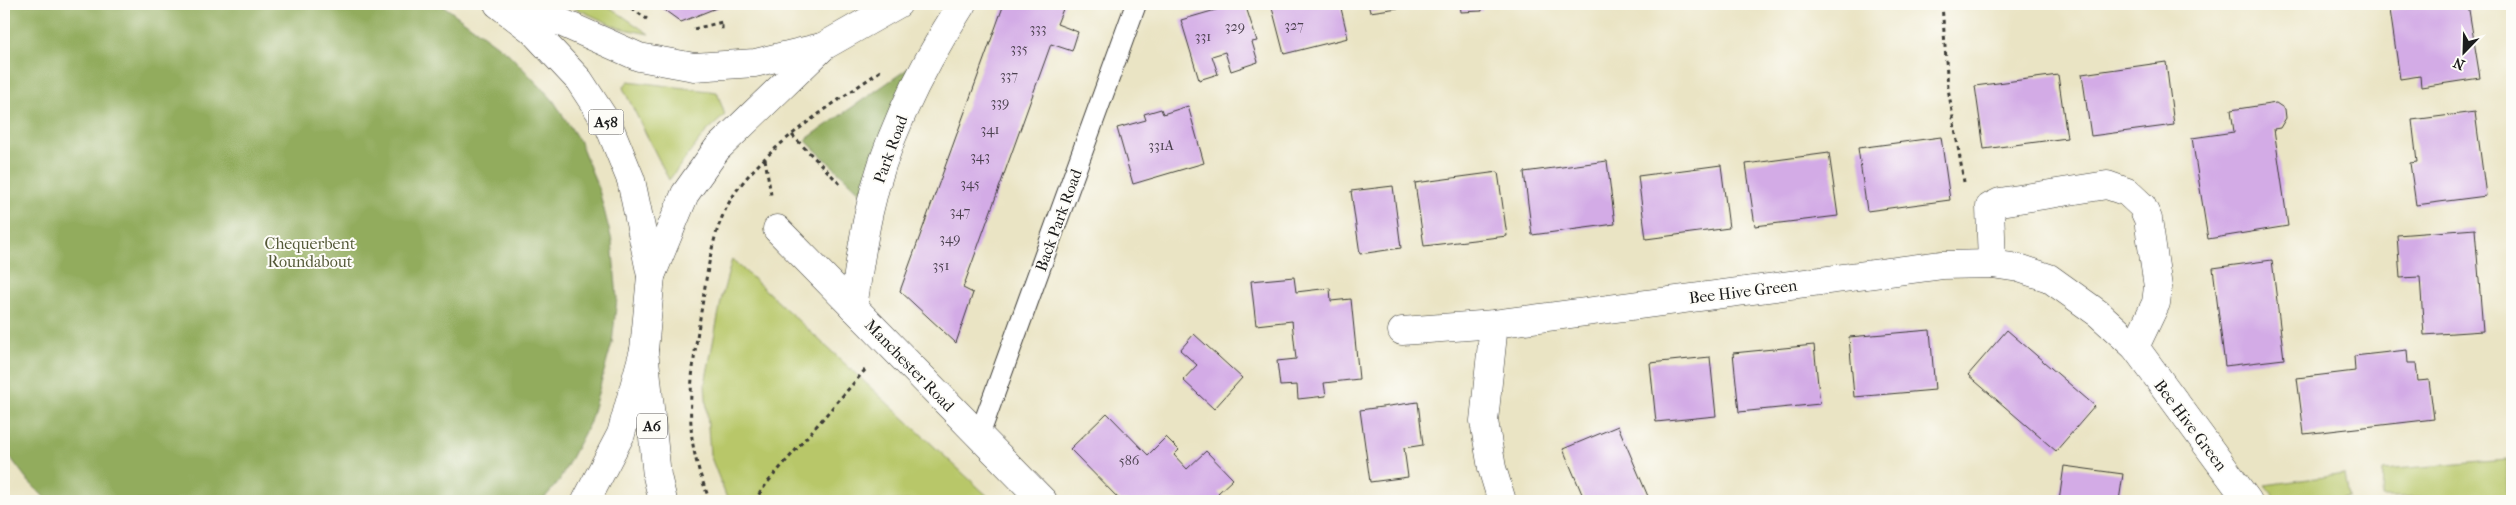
<svg xmlns="http://www.w3.org/2000/svg" width="2516" height="505" viewBox="0 0 2516 505" font-family="'IM FELL French Canon',serif">
<rect width="100%" height="100%" fill="#fdfcf7"/>
<filter id="ink" filterUnits="userSpaceOnUse"><feTurbulence type="fractalNoise" baseFrequency=".02" numOctaves="2"/><feDisplacementMap in="SourceGraphic" scale="10" xChannelSelector="R" yChannelSelector="G"/><feConvolveMatrix kernelMatrix="1 2 1 2 8 2 1 2 1" color-interpolation-filters="sRGB"/></filter>
<filter id="wash" filterUnits="userSpaceOnUse"><feTurbulence type="fractalNoise" baseFrequency=".0096" numOctaves="4" result="noise"/><feDisplacementMap in="SourceGraphic" scale="20" xChannelSelector="R" yChannelSelector="G"/><feGaussianBlur stdDeviation="1.12" result="paint"/><feColorMatrix in="noise" values="0 0 0 0 0 0 0 0 0 0 0 0 0 0 0 0 0 1.4 0 .05"/><feComposite in="paint" operator="in"/></filter>
<g filter="url(#wash)">
<rect width="100%" height="100%" fill="#eae4c4"/>
<g fill="#b8c769" stroke="#6a7242">
<polygon points="566,4 605,4 649,34 619,28"/>
<polygon points="628,81 717,92 725,115 705,133 669,180 623,88"/>
<polygon points="732,259 993,501 728,501 710,455 705,384 722,296"/>
<polygon points="2507,460 2507,497 2382,497 2383,470"/>
<polygon points="2345,474 2349,498 2326,501 2278,501 2265,485"/>
</g>
<g fill="#92ac5d" stroke="#57643c">
<polygon points="4,4 441,4 509,54 553,100 580,142 599,190 612,241 617,298 612,343 590,422 559,481 542,501 48,501 29,482 4,449"/>
<polygon points="913,65 866,198 805,140"/>
</g>
<g id="blocks">
<g fill="#d3abe6">
<polygon points="656,4 726,4 681,22"/>
<polygon points="1004,4 1065,4 1057,24 1078,32 1072,51 1051,44 963,288 973,293 956,343 900,291"/>
<polygon points="1236,4 1245,4 1257,41 1252,42 1258,62 1231,71 1225,52 1212,56 1218,74 1199,80 1181,20"/>
<polygon points="1271,4 1340,4 1348,38 1284,54"/>
<polygon points="1368,4 1419,4 1419,5 1370,12"/>
<polygon points="1460,4 1482,4 1482,11 1461,12"/>
<polygon points="2409,4 2468,4 2480,78 2421,87 2420,76 2400,79 2390,10 2409,7"/>
<polygon points="2166,62 2174,125 2091,136 2082,74"/>
<polygon points="2058,75 2067,138 1984,149 1975,86"/>
<polygon points="2276,103 2285,109 2286,118 2280,128 2274,129 2288,226 2208,239 2192,138 2234,132 2231,110"/>
<polygon points="1188,106 1204,163 1133,184 1117,128 1146,120 1144,114 1161,109 1163,114"/>
<polygon points="2475,112 2486,196 2416,205 2410,163 2417,162 2412,120"/>
<polygon points="1941,137 1950,200 1867,211 1858,148"/>
<polygon points="1829,153 1838,216 1755,226 1746,164"/>
<polygon points="1607,161 1615,224 1532,235 1524,172"/>
<polygon points="1721,165 1729,228 1646,239 1638,176"/>
<polygon points="1498,172 1507,236 1424,246 1415,183"/>
<polygon points="1393,186 1401,248 1360,254 1351,191"/>
<polygon points="2475,229 2483,331 2424,335 2420,277 2400,278 2397,235"/>
<polygon points="2272,260 2284,359 2225,366 2213,268"/>
<polygon points="1294,277 1296,292 1330,288 1331,301 1351,299 1359,379 1324,383 1326,396 1298,399 1297,385 1280,386 1277,361 1296,359 1292,321 1256,325 1251,281"/>
<polygon points="1930,330 1935,390 1854,397 1849,337"/>
<polygon points="2007,330 2095,406 2056,451 1968,375"/>
<polygon points="1194,334 1242,378 1214,409 1183,380 1197,365 1180,350"/>
<polygon points="1814,345 1820,404 1739,412 1733,353"/>
<polygon points="2407,350 2408,363 2416,363 2418,381 2429,380 2434,419 2304,434 2297,378 2355,371 2354,356"/>
<polygon points="1710,357 1716,416 1656,422 1650,363"/>
<polygon points="1418,402 1423,445 1404,448 1408,477 1370,482 1360,410"/>
<polygon points="1107,413 1148,455 1166,437 1179,450 1174,455 1187,469 1206,451 1233,479 1218,493 1227,501 1121,501 1070,449"/>
<polygon points="1618,426 1650,501 1585,501 1563,449"/>
<polygon points="2064,466 2123,474 2119,501 2059,501"/>
</g>
</g>
</g>
<g filter="url(#ink)">
<use href="#blocks" fill-opacity="0" stroke="#3b3a35" stroke-width="1"/>
<g fill="none" stroke-linecap="round" stroke-linejoin="round">
<defs>
<polyline id="service" points="979,436 1136,4"/>
<g id="minor">
<polyline points="777,229 1043,501"/>
<polyline points="1992,264 1990,207 2000,202 2107,185 2127,192 2142,206 2148,219 2158,287 2156,303 2135,347"/>
<path d="M853,307C858,276 862,243 869,212C885,138 921,68 962,4"/>
<polyline points="1494,324 1484,421 1492,468 1502,501"/>
<polyline points="1402,331 1494,324 1942,265 1992,264 2019,268 2049,278 2099,314 2135,347 2248,501"/>
</g>
<polyline id="primary" points="644,350 657,476 663,501"/>
<g id="trunk">
<polyline points="498,4 532,30 579,80 609,126 631,180 651,276 644,350 621,434 586,501"/>
<polyline points="520,4 639,57 694,67 755,63 821,47"/>
<polyline points="651,276 685,194 717,149 824,46 898,4"/>
</g>
</defs>
<use href="#service" stroke="#3b3a35" stroke-width="22"/>
<use href="#minor" stroke="#3b3a35" stroke-width="29"/>
<use href="#primary" stroke="#3b3a35" stroke-width="29"/>
<use href="#trunk" stroke="#3b3a35" stroke-width="29"/>
<g stroke="#3b3a35" stroke-width="3" stroke-dasharray="4 4" stroke-linecap="butt">
<polyline points="625,4 647,19"/>
<polyline points="1942,4 1948,88 1964,182"/>
<polyline points="694,29 722,22 722,30"/>
<polyline points="792,135 840,184"/>
<polyline points="765,159 771,195"/>
<path d="M710,501C700,476 692,452 691,425C689,387 695,349 701,312C708,269 712,222 740,186C777,138 834,104 883,69"/>
<polyline points="754,501 767,483 865,370"/>
</g>
<use href="#service" stroke="#fff" stroke-width="20"/>
<use href="#minor" stroke="#fff" stroke-width="28"/>
<use href="#primary" stroke="#fff" stroke-width="28"/>
<use href="#trunk" stroke="#fff" stroke-width="28"/>
</g>
</g>
<g text-anchor="middle" stroke-width="4" stroke-linejoin="round" paint-order="stroke">
<g font-size="14" fill="#4a404e">
<text x="1294" y="30">327</text>
<text x="1235" y="31">329</text>
<text x="1038" y="33">333</text>
<text x="1203" y="41">331</text>
<text x="1019" y="53">335</text>
<text x="1009" y="80">337</text>
<text x="1000" y="107">339</text>
<text x="990" y="134">341</text>
<text x="1161" y="150">331A</text>
<text x="980" y="161">343</text>
<text x="970" y="188">345</text>
<text x="960" y="216">347</text>
<text x="950" y="243">349</text>
<text x="941" y="270">351</text>
<text x="1129" y="465">586</text>
</g>
<g fill="#fdfcf7" stroke="#605f5e" stroke-width="1">
<rect x="588.5" y="109.5" width="35" height="25" rx="4"/>
<rect x="637" y="413.5" width="30" height="25" rx="4"/>
</g>
<g font-size="15" font-weight="bold" fill="#1c1c1c">
<text x="606" y="127">A58</text>
<text x="652" y="431">A6</text>
</g>
<g font-size="16" fill="#1c1c1c" stroke="#fdfcf7">
<text transform="translate(890 149) rotate(-70)" y="6">Park Road</text>
<text transform="translate(1058 220) rotate(-70)" y="6">Back Park Road</text>
<text transform="translate(1743 291) rotate(-7)" y="6">Bee Hive Green</text>
<text transform="translate(910 365) rotate(46)" y="6">Manchester Road</text>
<text transform="translate(2191 425) rotate(53)" y="6">Bee Hive Green</text>
</g>
<g font-size="16" fill="#535837" stroke="#fdfcf7">
<text x="310" y="249">Chequerbent<tspan x="310" dy="18">Roundabout</tspan></text>
</g>
</g>
<rect width="2516" height="505" fill="none" stroke="#fdfcf7" stroke-width="20"/>
<g transform="translate(2464 52) rotate(203)" stroke="#fdfcf7" stroke-width="4" paint-order="stroke">
<path d="M0-4L9 19L0 12L-9 19Z" fill="#1c1c1c"/>
<text y="-8" font-size="14" font-weight="bold" text-anchor="middle" fill="#1c1c1c">N</text>
</g>
</svg>
